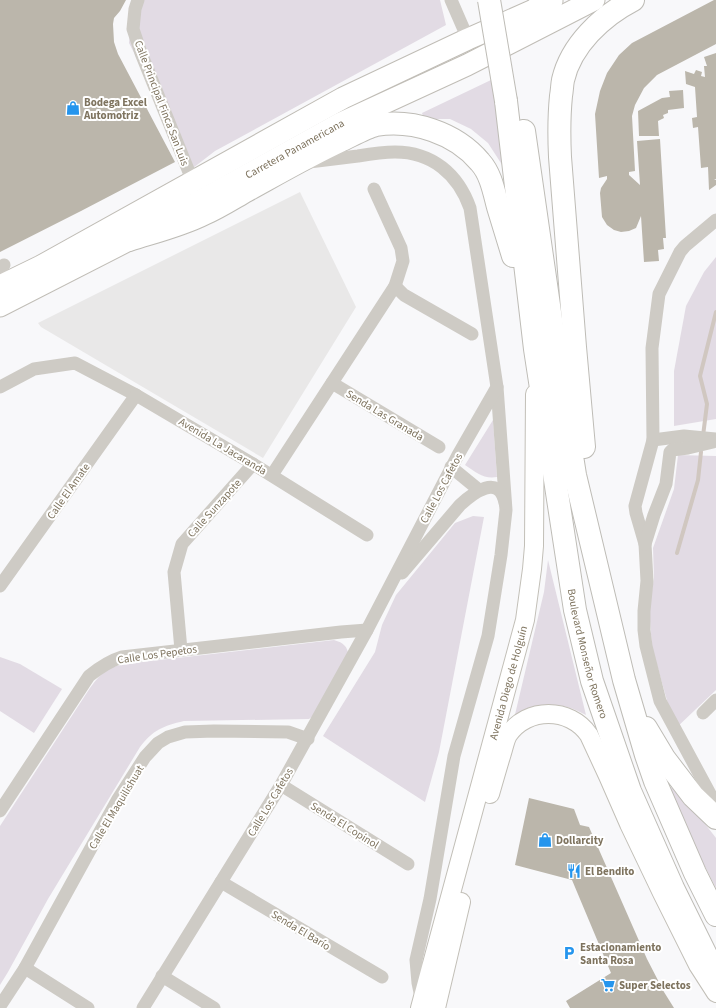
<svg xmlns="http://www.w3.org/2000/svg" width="716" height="1008" viewBox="0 0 716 1008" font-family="'Source Sans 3',sans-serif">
<rect width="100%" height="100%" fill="#f8f8fa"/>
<polygon fill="#e9e8e8" points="300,192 356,307 263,458 41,327 38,323"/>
<g fill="#e2dbe4">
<polygon points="133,0 440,0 446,25 215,151 193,168 129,43"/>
<polygon points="491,80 498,114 508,174 488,143 471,129 450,119 424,119 422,113"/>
<polygon points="716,257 716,419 674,426 674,371 686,306 704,272"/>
<path d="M493,420L497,477C483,479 477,473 465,465Z"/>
<polygon points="678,455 716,456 716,690 675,729 652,647 649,608 654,578 653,548 674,489"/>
<polygon points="473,516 484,517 439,752 425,802 323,736 375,652 382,625 396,595 455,523"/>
<path d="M548,560L586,715C571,707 557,702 541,707C532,710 521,719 513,723L544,592Z"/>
<path d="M334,640C344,643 347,646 349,656L317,713L309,719L184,721C163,726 153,730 140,747L48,899L8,972L0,985V826L90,688C96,680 103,670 113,667C122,664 133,664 142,662Z"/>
<polygon points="0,657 20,664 62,689 34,733 0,711"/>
<polygon points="667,785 681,793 716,838 716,888 697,851"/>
</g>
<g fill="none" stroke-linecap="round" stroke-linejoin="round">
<g stroke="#d0c7c0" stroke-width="4">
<polyline points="703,436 707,404 700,376 716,312"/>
<polyline points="677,553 698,480 701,452"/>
</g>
</g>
<g fill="#bbb6ab">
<polygon points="0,0 126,0 120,11 114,18 113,24 114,42 118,54 175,162 81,211 0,252"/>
<polygon points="714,0 716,0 716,44 657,75 644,88 635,105 632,116 635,171 629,172 629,175 640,185 637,141 660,139 666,238 663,238 664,249 658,250 659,261 644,262 641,216 636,228 629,231 621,232 614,230 607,225 602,217 600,193 601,188 607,179 607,176 599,178 595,114 600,91 607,73 619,55 632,43"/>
<polygon points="716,53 716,179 714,179 716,180 716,185 709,190 708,167 701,168 698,127 693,128 692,118 697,117 695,87 686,84 685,71 694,74 696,70 702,72 701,76 705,77 704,66 707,66 704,57"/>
<polygon points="683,90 684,108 668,110 668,113 663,115 664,118 658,121 659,136 639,136 638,111 662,98 670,97 669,91"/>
<polygon points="529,798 574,809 580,825 589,827 647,959 664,992 674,1008 570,1008 566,1001 611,973 572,880 515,865"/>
</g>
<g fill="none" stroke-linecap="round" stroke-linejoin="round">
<defs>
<g id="secondary">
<path d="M490,794C494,780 498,766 502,753C504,747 505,740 508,735C527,707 570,707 589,735L608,776L629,824L662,893L698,965L716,993"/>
<path id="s1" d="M420,1008L525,620L532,569L534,546L535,394"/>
<polyline points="436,1008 461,902"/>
</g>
<g id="primary">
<polyline points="0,286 41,266 343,98 468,39 536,9 552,1"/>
<path id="s2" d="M0,306L129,240L341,123L467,65L594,0"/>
</g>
<g id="highway">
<polyline points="536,9 550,0"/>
<path id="s3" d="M506,101L535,349L575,610L592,681L630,791L673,888L716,975"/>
<polyline points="524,131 558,368 575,475 624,680 646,755 655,781 695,873 716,915"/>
<path d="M129,240C154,232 180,226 204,214C218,208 232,199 246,191C277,174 308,156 340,141C349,137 367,127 376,125C413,119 456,133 480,162C491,174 494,192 498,207C503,223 508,240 513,256"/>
<path d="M584,447L575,347L560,157C559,136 559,116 561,96C562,91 562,85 563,80C571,45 602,16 633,0"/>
<polyline points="646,728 664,758 693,796 716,818"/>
</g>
</defs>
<use href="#secondary" stroke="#c2bfb7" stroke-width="20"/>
<use href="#primary" stroke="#c0bdb6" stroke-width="23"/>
<use href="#highway" stroke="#bebcb6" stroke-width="24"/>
<g stroke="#cecbc5" stroke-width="13">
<polyline points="138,0 135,9 133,29 141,53 193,182"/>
<polyline points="451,0 468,39"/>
<path d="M309,162C326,160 342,158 358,156C370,154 383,152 395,152C432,152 458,174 470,208L497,387L506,510L501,555L488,636L454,756L430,899L416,960L418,983L421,997"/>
<polyline points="0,268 4,265"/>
<polyline points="395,286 404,295 472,334"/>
<polyline points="332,383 439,447"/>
<polyline points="0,387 34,369 75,363 136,395 253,464 367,535"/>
<polyline points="716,439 684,436 653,440 635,506 636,513 645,544 647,581 644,611 644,630 646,646 660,701 716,805"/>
<polyline points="653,440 652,348 659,294 680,252 685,246 716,220"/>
<polyline points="451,467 479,490"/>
<polyline points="272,475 395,286 403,261 401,248 374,189"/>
<polyline points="645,544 654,515 666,484 670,452 672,450 688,448 713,442"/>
<path d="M402,573L460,505C473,493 499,473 505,503"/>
<polyline points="0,586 136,395"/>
<polyline points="181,650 174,572 182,544 253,464"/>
<polyline points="703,713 716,700"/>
<polyline points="281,785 408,864"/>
<path d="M0,811L89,676C99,668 109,661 122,657L341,632L367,630"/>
<polyline points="221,882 382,977"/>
<polyline points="25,968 88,1008"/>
<polyline points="162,976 214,1008"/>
<polyline points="0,1006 25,968 118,799 145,757 158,743 168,737 185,732 214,731 288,732 308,739"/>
<polyline points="143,1008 281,785 367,630 458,455 497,387"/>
</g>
<use href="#secondary" stroke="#fff" stroke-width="18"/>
<use href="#primary" stroke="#fff" stroke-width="21"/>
<use href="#highway" stroke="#fff" stroke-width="22"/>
<defs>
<polyline id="highway-bridge" points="489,0 506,101"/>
</defs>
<use href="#highway-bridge" stroke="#bebcb6" stroke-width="24" stroke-linecap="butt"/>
<use href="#highway-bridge" stroke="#fff" stroke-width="22"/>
</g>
<defs>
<symbol id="shop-bare" viewBox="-9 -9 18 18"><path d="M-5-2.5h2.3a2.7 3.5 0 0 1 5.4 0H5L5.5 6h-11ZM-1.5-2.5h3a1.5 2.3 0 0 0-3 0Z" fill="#2595ed" stroke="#fff" stroke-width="2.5" paint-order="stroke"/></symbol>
<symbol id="restaurant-bare" viewBox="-9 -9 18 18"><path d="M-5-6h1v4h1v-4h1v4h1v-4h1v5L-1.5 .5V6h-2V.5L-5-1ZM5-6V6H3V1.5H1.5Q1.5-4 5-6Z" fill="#2595ed" stroke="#fff" stroke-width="2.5" paint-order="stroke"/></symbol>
<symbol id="parking-bare" viewBox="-9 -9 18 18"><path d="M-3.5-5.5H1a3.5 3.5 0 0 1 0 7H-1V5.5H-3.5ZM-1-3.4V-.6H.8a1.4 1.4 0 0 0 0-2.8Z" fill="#2595ed" stroke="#fff" stroke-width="2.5" paint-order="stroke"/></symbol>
<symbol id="supermarket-bare" viewBox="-9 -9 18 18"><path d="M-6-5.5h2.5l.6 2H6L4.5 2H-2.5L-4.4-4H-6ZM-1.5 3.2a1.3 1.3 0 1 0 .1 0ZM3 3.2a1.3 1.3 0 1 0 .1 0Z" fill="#2595ed" stroke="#fff" stroke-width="2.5" paint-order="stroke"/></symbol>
</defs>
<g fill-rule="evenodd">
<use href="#shop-bare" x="63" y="98" width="20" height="20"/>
<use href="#shop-bare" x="535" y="830" width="20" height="20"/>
<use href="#restaurant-bare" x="564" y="861" width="20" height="20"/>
<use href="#parking-bare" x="559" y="943" width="20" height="20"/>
<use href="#supermarket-bare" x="598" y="975" width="20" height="20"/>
</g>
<g text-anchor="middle" stroke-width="4" stroke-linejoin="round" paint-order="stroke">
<g font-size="11" font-weight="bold" fill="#7e735e" stroke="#fff" text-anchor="start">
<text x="84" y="106">Bodega Excel<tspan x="84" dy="13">Automotriz</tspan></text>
<text x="556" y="844">Dollarcity</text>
<text x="585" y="875">El Bendito</text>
<text x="580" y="951">Estacionamiento<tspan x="580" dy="13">Santa Rosa</tspan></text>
<text x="619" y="989">Super Selectos</text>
</g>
<g font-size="11" fill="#7e735e" stroke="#fff">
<text transform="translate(162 103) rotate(69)" y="4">Calle Principal Finca San Luis</text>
<text dy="4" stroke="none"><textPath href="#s2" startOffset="334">Carretera Panamericana</textPath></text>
<text transform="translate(385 415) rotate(31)" y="4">Senda Las Granada</text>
<text transform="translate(223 446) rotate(31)" y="4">Avenida La Jacaranda</text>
<text transform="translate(441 488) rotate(-62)" y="4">Calle Los Cafetos</text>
<text transform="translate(68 491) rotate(-55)" y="4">Calle El Amate</text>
<text transform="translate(214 508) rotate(-48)" y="4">Calle Sunzapote</text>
<text dy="4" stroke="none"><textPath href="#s3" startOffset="559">Boulevard Monseñor Romero</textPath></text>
<text transform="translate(157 654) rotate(-8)" y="4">Calle Los Pepetos</text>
<text dy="4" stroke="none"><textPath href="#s1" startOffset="337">Avenida Diego de Holguín</textPath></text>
<text transform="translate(270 802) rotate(-59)" y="4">Calle Los Cafetos</text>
<text transform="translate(116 807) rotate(-59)" y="4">Calle El Maquilishuat</text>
<text transform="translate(345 825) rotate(32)" y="4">Senda El Copinol</text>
<text transform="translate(301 930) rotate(31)" y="4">Senda El Barío</text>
</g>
</g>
</svg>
